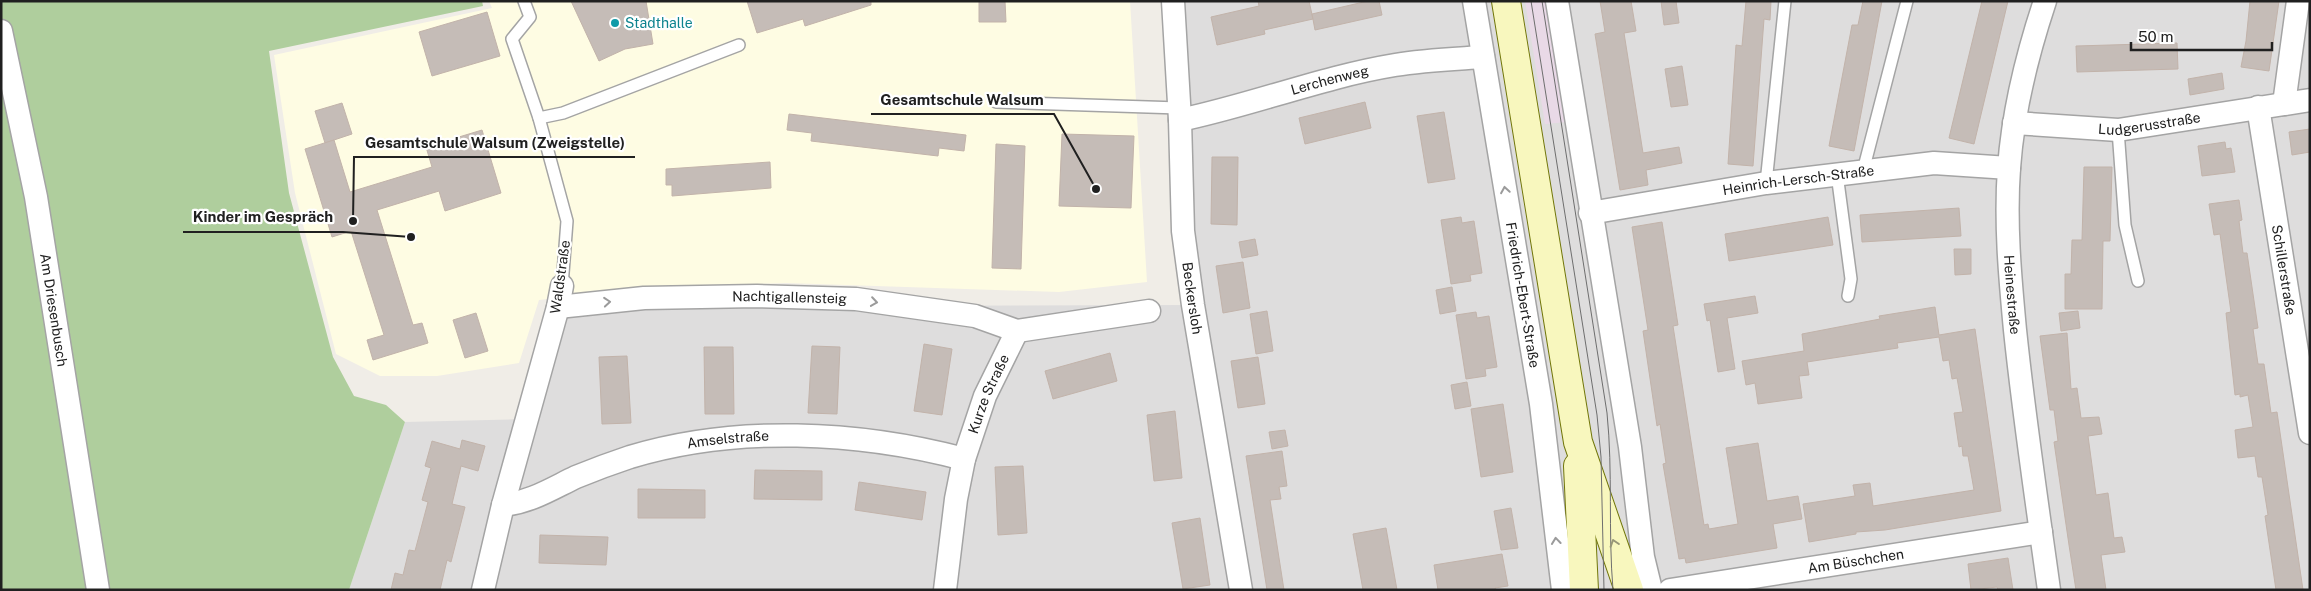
<svg xmlns="http://www.w3.org/2000/svg" width="2311" height="591" viewBox="0 0 2311 591" font-family="'Public Sans',sans-serif">
<rect width="100%" height="100%" fill="#f0ede7"/>
<polygon fill="#dedddd" points="1170,1 2310,1 2310,590 349,590 405,422 526,419 558,307 1193,305"/>
<polygon fill="#e9d9e7" points="1525,1 1547,1 1567,122 1545,124"/>
<polygon fill="#fefce3" points="489,1 1130,1 1147,282 1059,292 786,283 643,288 539,300 519,363 437,376 380,376 336,354 295,193 274,55 492,8"/>
<polygon fill="#afce9d" points="1,1 482,1 483,6 269,51 289,193 333,357 354,396 386,405 405,422 349,590 1,590"/>
<g fill="#c5bcb7" stroke="#c2b3aa">
<polygon points="571,1 646,1 653,44 625,49 599,61"/>
<polygon points="747,1 871,1 871,5 805,26 803,19 757,33"/>
<polygon points="979,1 1005,1 1006,22 979,22"/>
<polygon points="1258,1 1309,1 1313,19 1264,30 1265,34 1217,45 1211,17 1259,6"/>
<polygon points="1368,1 1379,1 1382,15 1315,30 1312,14"/>
<polygon points="1600,1 1631,1 1636,31 1624,33 1643,153 1679,147 1682,163 1646,170 1648,185 1620,190 1595,34 1605,32"/>
<polygon points="1661,1 1676,1 1679,23 1664,25"/>
<polygon points="1746,1 1771,1 1770,20 1764,19 1753,166 1728,164 1736,45 1742,46"/>
<polygon points="1863,1 1882,1 1854,151 1829,146 1852,25 1858,25"/>
<polygon points="1982,1 2008,1 1974,144 1949,138"/>
<polygon points="2250,1 2279,1 2269,71 2241,67 2246,41"/>
<polygon points="487,12 500,56 432,76 419,32"/>
<polygon points="2177,43 2178,69 2077,72 2076,46"/>
<polygon points="1682,66 1688,105 1671,107 1665,69"/>
<polygon points="2222,73 2224,89 2190,95 2188,79"/>
<polygon points="1365,102 1371,128 1305,144 1299,118"/>
<polygon points="342,103 352,134 325,143 315,111"/>
<polygon points="1444,112 1455,179 1428,183 1417,116"/>
<polygon points="789,114 966,135 964,151 939,148 938,156 811,141 812,133 787,130"/>
<polygon points="2310,129 2310,152 2292,155 2289,132"/>
<polygon points="482,130 501,193 445,211 439,191 377,210 413,325 422,323 428,343 373,360 367,340 384,335 351,231 332,237 305,149 334,140 350,192 432,167 426,147"/>
<polygon points="1062,134 1134,136 1131,208 1059,206"/>
<polygon points="2225,142 2226,149 2231,148 2235,172 2202,176 2198,146"/>
<polygon points="996,144 1025,146 1021,269 992,268"/>
<polygon points="1212,157 1238,157 1237,225 1211,224"/>
<polygon points="770,162 771,188 672,196 672,185 666,185 666,169"/>
<polygon points="2084,167 2112,167 2110,241 2103,241 2102,309 2065,309 2065,274 2071,274 2072,240 2082,240"/>
<polygon points="2239,200 2242,220 2239,221 2243,253 2247,253 2258,328 2253,329 2258,364 2264,364 2271,413 2277,412 2303,590 2276,590 2265,516 2268,515 2262,477 2258,477 2255,456 2238,458 2235,430 2253,427 2248,395 2240,397 2240,394 2235,395 2226,313 2231,312 2220,234 2214,235 2209,204"/>
<polygon points="1959,208 1961,236 1862,242 1860,215"/>
<polygon points="1461,217 1462,223 1474,221 1482,273 1470,275 1471,281 1451,284 1441,220"/>
<polygon points="1828,217 1833,245 1729,261 1725,234"/>
<polygon points="1662,222 1678,325 1673,326 1704,525 1708,524 1709,529 1738,524 1726,448 1758,443 1767,501 1798,496 1802,519 1773,524 1777,548 1686,563 1685,558 1679,559 1663,464 1666,463 1660,424 1657,426 1643,331 1648,330 1632,227"/>
<polygon points="1255,239 1258,255 1242,258 1239,242"/>
<polygon points="1954,249 1971,249 1971,274 1955,275"/>
<polygon points="1243,262 1250,308 1223,313 1216,266"/>
<polygon points="1452,287 1456,311 1440,314 1436,290"/>
<polygon points="1755,296 1758,313 1727,318 1735,369 1718,372 1710,320 1707,321 1704,304"/>
<polygon points="1935,307 1939,335 1975,329 2001,511 1885,530 1856,532 1856,534 1809,542 1803,504 1855,496 1853,485 1870,483 1873,506 1974,490 1968,456 1963,456 1962,446 1959,447 1954,413 1963,412 1957,378 1952,379 1949,360 1943,361 1939,337 1897,343 1898,348 1807,362 1809,375 1799,376 1802,398 1758,404 1755,383 1746,385 1742,361 1804,351 1802,334 1880,319 1879,316"/>
<polygon points="1267,311 1273,351 1256,354 1250,314"/>
<polygon points="2078,311 2080,328 2061,331 2059,313"/>
<polygon points="1476,312 1477,318 1489,316 1497,367 1485,369 1486,376 1466,379 1456,315"/>
<polygon points="476,313 488,351 465,358 453,320"/>
<polygon points="2067,333 2071,389 2077,388 2081,418 2099,417 2102,434 2088,436 2096,495 2108,493 2114,538 2122,537 2125,552 2101,555 2106,590 2076,590 2069,545 2054,442 2058,441 2054,410 2050,410 2040,336"/>
<polygon points="924,344 952,349 942,415 914,411"/>
<polygon points="812,346 840,347 837,414 808,413"/>
<polygon points="704,347 733,347 734,414 705,414"/>
<polygon points="1110,353 1117,381 1053,399 1045,371"/>
<polygon points="627,356 631,423 602,424 599,357"/>
<polygon points="1258,357 1265,404 1238,408 1231,361"/>
<polygon points="1467,382 1471,406 1455,409 1451,385"/>
<polygon points="1503,404 1513,472 1481,477 1471,409"/>
<polygon points="1175,411 1182,478 1154,481 1147,415"/>
<polygon points="1285,430 1288,446 1272,449 1269,432"/>
<polygon points="462,440 485,446 478,471 461,466 452,504 465,507 451,562 447,560 440,590 391,590 395,573 403,575 409,550 415,551 428,502 422,500 431,468 425,466 432,441 460,449"/>
<polygon points="1282,451 1287,486 1279,487 1281,499 1270,500 1284,590 1267,590 1246,456"/>
<polygon points="1023,466 1027,533 998,535 995,467"/>
<polygon points="755,470 822,471 822,500 754,499"/>
<polygon points="859,482 926,492 922,520 855,510"/>
<polygon points="638,489 705,490 705,518 638,518"/>
<polygon points="1511,508 1518,548 1501,550 1494,511"/>
<polygon points="1200,518 1210,585 1183,589 1172,523"/>
<polygon points="1386,528 1397,590 1363,590 1353,534"/>
<polygon points="540,535 608,537 606,565 539,563"/>
<polygon points="1502,554 1508,586 1495,588 1496,590 1438,590 1434,565"/>
<polygon points="2008,558 2013,590 1998,590 1997,587 1971,590 1968,564"/>
</g>
<g fill="none" stroke-linecap="round" stroke-linejoin="round">
<defs>
<g id="service">
<polyline points="524,1 530,17 512,39 539,118 567,221 562,286"/>
<polyline points="996,102 1179,108"/>
<polyline points="539,118 563,113 739,45"/>
<polyline points="2118,130 2125,225 2138,281"/>
<polyline points="1863,171 1907,1"/>
<polyline points="1837,174 1851,279 1848,296"/>
<polyline points="1766,183 1785,1"/>
</g>
<g id="minor">
<path id="s1" d="M1173,1L1180,120L1183,231L1193,305L1241,590"/>
<path id="s2" d="M1474,1L1541,404L1563,590"/>
<polyline points="1557,1 1630,447 1643,557 1651,590"/>
<path id="s3" d="M2045,1C2027,55 2013,112 2009,168C2005,222 2010,277 2015,330C2024,417 2037,503 2049,590"/>
<path id="s4" d="M1,31L36,197L98,590"/>
<polyline points="2284,104 2298,1"/>
<path id="s5" d="M2258,107L2310,433"/>
<path id="s6" d="M1180,120C1252,105 1322,77 1395,65C1424,60 1454,59 1483,57"/>
<path id="s7" d="M2014,123L2118,130L2310,100"/>
<path id="s8" d="M1590,213L1766,183L1934,163L2009,168"/>
<path id="s9" d="M558,307L644,298L757,296L856,299L975,316L1017,331L1149,311"/>
<path id="s10" d="M503,505C531,502 551,489 576,477C593,470 612,463 630,457C736,425 858,431 964,459"/>
<polyline points="483,590 503,505 558,307 562,286"/>
<path id="s11" d="M945,590L956,499L964,459L985,396L1017,331"/>
<path id="s12" d="M1670,590L2041,532"/>
</g>
<g id="secondary">
<polyline points="1506,1 1578,442 1629,590"/>
<polyline points="1578,466 1584,590"/>
</g>
</defs>
<use href="#service" stroke="#a4a4a4" stroke-width="14"/>
<use href="#minor" stroke="#a4a4a4" stroke-width="25"/>
<use href="#secondary" stroke="#717609" stroke-width="30"/>
<use href="#service" stroke="#fff" stroke-width="11"/>
<use href="#minor" stroke="#fff" stroke-width="22"/>
<use href="#secondary" stroke="#f8f7be" stroke-width="28"/>
<g stroke="#6e6e6e" stroke-width="1">
<polyline points="1531,1 1597,415 1601,457 1604,590"/>
<path d="M1542,1L1607,413C1613,472 1608,531 1613,590"/>
</g>
</g>
<defs><path id="oneway-chevron" d="M-2-3.5L2.5 0L-2 3.5" fill="none" stroke-width="1.6" stroke-linecap="round" stroke-linejoin="round" transform="scale(1.25)"/></defs>
<g stroke="#9b9b9b">
<use href="#oneway-chevron" transform="translate(1505 190) rotate(-99)"/>
<use href="#oneway-chevron" transform="translate(607 302) rotate(-5)"/>
<use href="#oneway-chevron" transform="translate(874 302) rotate(8)"/>
<use href="#oneway-chevron" transform="translate(1556 541) rotate(-96)"/>
</g>
<use stroke="#979677" href="#oneway-chevron" transform="translate(1614 543) rotate(-108)"/>
<circle fill="#0f9aa8" stroke="#fff" stroke-width="2" cx="615" cy="23" r="5"/>
<g text-anchor="middle" stroke-width="4.5" stroke-linejoin="round" paint-order="stroke">
<g font-size="14" fill="#0d838f" stroke="#fff" text-anchor="start">
<text x="625" y="28">Stadthalle</text>
</g>
<g font-size="14" fill="#202020" stroke="#fff">
<text dy="5" stroke="none"><textPath href="#s6" startOffset="155">Lerchenweg</textPath></text>
<text dy="5" stroke="none"><textPath href="#s7" startOffset="136">Ludgerusstraße</textPath></text>
<text dy="5" stroke="none"><textPath href="#s8" startOffset="211">Heinrich-Lersch-Straße</textPath></text>
<text dy="5" stroke="none"><textPath href="#s5" startOffset="165">Schillerstraße</textPath></text>
<text transform="translate(560 277) rotate(-82)" y="5">Waldstraße</text>
<text dy="5" stroke="none"><textPath href="#s3" startOffset="298">Heinestraße</textPath></text>
<text dy="5" stroke="none"><textPath href="#s2" startOffset="298">Friedrich-Ebert-Straße</textPath></text>
<text dy="5" stroke="none"><textPath href="#s1" startOffset="298">Beckersloh</textPath></text>
<text dy="5" stroke="none"><textPath href="#s9" startOffset="232">Nachtigallensteig</textPath></text>
<text dy="5" stroke="none"><textPath href="#s4" startOffset="284">Am Driesenbusch</textPath></text>
<text dy="5" stroke="none"><textPath href="#s11" startOffset="202">Kurze Straße</textPath></text>
<text dy="5" stroke="none"><textPath href="#s10" startOffset="236">Amselstraße</textPath></text>
<text dy="5" stroke="none"><textPath href="#s12" startOffset="188">Am Büschchen</textPath></text>
</g>
</g>
<path fill="none" stroke="#202020" stroke-width="2" d="M1096 189L1054 114H871M353 221L354 157H635M411 237L343 232H183"/>
<g fill="#202020" stroke="#fff" stroke-width="2">
<circle cx="1096" cy="189" r="5"/>
<circle cx="353" cy="221" r="5"/>
<circle cx="411" cy="237" r="5"/>
</g>
<g font-size="15" text-anchor="middle" font-weight="bold" fill="#202020" stroke="#fff" stroke-width="4.5" stroke-linejoin="round" paint-order="stroke">
<text x="962" y="105">Gesamtschule Walsum</text>
<text x="495" y="148">Gesamtschule Walsum (Zweigstelle)</text>
<text x="263" y="222">Kinder im Gespräch</text>
</g>
<rect width="2311" height="591" fill="none" stroke="#202020" stroke-width="5"/>
<path d="M2131 42v8h141v-8" fill="none" stroke="#202020" stroke-width="2.5"/>
<text x="2138" y="42" font-size="15" fill="#202020" stroke="#ffffff" stroke-width="4" paint-order="stroke">50 m</text>
</svg>
